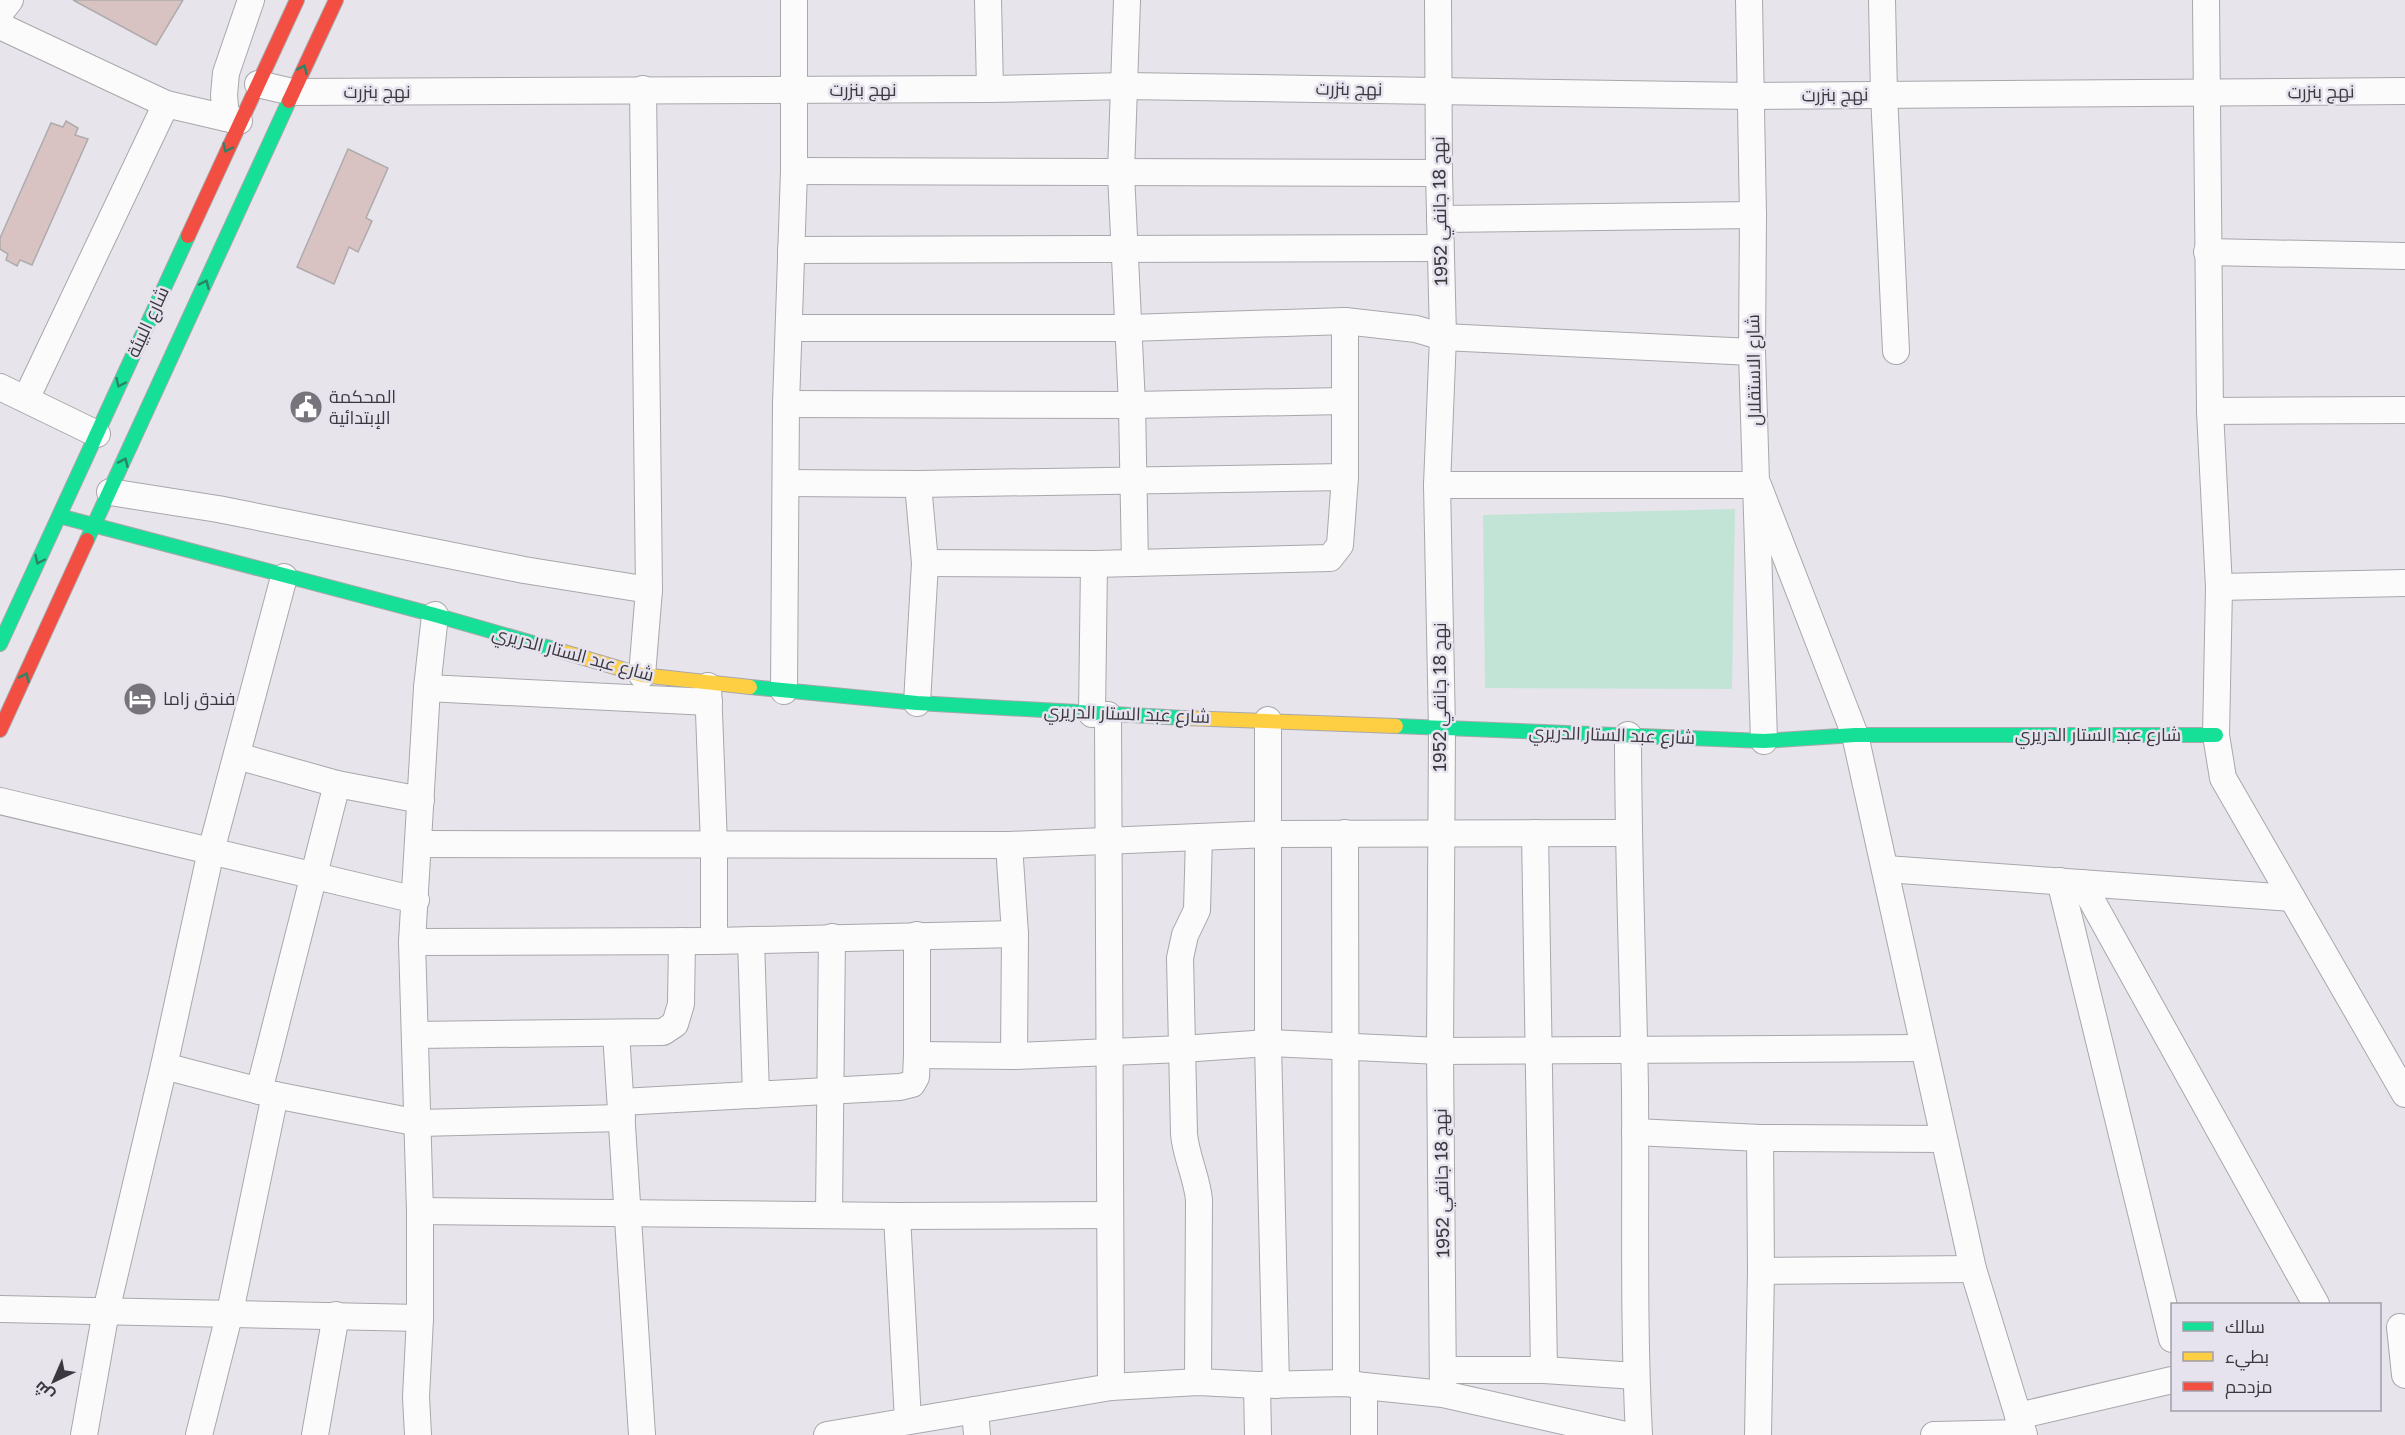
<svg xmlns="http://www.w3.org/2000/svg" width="2405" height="1435" viewBox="0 0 2405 1435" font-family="'Golos Text',Cairo,sans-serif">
<rect width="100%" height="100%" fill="#e7e5eb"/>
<polygon fill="#c2e4d6" points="1735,509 1732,689 1485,688 1483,515"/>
<g fill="#d8c3c2" stroke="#aeabad" stroke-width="1.5">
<polygon points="73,0 183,0 156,45"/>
<polygon points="66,121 78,128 75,135 88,139 32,265 20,260 17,266 6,260 8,254 0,249 0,238 51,123 63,127"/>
<polygon points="348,149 388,168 366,218 372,221 358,252 349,247 334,284 297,267"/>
</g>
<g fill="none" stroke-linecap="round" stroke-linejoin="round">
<defs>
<g id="street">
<polyline points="988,0 990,89"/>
<polyline points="1127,0 1121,173 1132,405 1135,563"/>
<polyline points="1438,0 1439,173 1443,337 1437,485 1442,729 1440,1051 1443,1394"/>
<polyline points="1749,0 1753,215 1752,352 1764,741"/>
<polyline points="1882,0 1884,94 1896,351"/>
<polyline points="2206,0 2210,411 2219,587"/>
<polyline points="0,13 10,0"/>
<polyline points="0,26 166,104 239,121"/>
<polyline points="258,84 292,92 990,89 1125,86 1750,96 2405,91"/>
<polyline points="226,118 224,95 226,73 251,0"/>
<polyline points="794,171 1439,173"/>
<polyline points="1440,219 1753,215"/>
<polyline points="791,250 1440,248"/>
<polyline points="2207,252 2405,256"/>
<polyline points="789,328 1129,328 1345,321 1416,329 1443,337 1752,352"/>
<polyline points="0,387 97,434"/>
<polyline points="26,399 166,104"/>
<polyline points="786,404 1132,405 1344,401"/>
<polyline points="2210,411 2405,410"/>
<polyline points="787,483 918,484 1345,477"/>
<polyline points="1437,485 1758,485 1855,735 1973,1269 2024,1435"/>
<polyline points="110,492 218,509 524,570 649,590"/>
<polyline points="925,563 1094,564 1330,558 1340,545 1345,477 1345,321"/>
<polyline points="2405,583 2219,587 2216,735 2223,778 2405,1094"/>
<polyline points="642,675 649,590 643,89"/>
<polyline points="708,686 714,845 714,941"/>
<polyline points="427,688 709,702"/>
<polyline points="784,691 786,404 794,171 794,0"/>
<polyline points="917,703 925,563 918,484"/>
<polyline points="1092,714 1094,564"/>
<polyline points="1108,715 1111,1387"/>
<polyline points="1268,720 1268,1043 1276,1385"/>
<path d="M1628,735C1628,853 1633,971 1635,1089C1636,1205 1633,1320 1639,1435"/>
<polyline points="237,756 337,784 421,800"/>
<polyline points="0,801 416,900"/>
<polyline points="1345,833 1346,1383"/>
<polyline points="1535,833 1544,1370"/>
<polyline points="419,844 1009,845 1269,834 1628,833"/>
<polyline points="1009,845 1015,934 1014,1056"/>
<polyline points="1886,869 2292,898"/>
<polyline points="2060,881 2172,1339"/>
<polyline points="2082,883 2316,1304"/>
<polyline points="751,940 756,1095"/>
<polyline points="412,942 714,941 1015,934"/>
<polyline points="616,1033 642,1435"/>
<polyline points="415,1035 663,1032 675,1024 681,1004 682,941"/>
<polyline points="917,1055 1014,1056 1182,1049 1268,1043 1440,1051 1923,1048"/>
<polyline points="164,1066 275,1095 419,1123 622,1118"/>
<polyline points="259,1091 337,784"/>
<polyline points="621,1102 900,1087 912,1084 916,1077 917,1055 917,935"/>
<polyline points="1635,1132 1760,1138 1943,1139"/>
<polyline points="420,1211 897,1216 1110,1215"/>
<polyline points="829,1214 832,937"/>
<polyline points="897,1216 908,1421"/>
<polyline points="1761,1271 1973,1269"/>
<polyline points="0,1309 420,1318"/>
<polyline points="2400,1327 2405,1375"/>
<polyline points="1445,1370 1544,1370 1636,1376"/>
<path d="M1198,1382L1199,1200C1197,1177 1186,1157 1184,1134L1180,958L1185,935L1197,910L1199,837"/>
<polyline points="1257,1385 1258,1435"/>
<polyline points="975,1410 977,1435"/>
<polyline points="2018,1416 2172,1380"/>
<polyline points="84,1435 106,1311 164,1066 211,851 284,577"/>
<polyline points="199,1435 230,1312 275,1095"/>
<polyline points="315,1435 336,1315"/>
<polyline points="418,1435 416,1397 420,1318 420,1211 412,942 427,688 435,615"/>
<polyline points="827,1435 1111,1387 1198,1382 1257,1385 1346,1383 1364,1386 1443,1394 1625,1435"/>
<polyline points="1364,1435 1364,1386"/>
<polyline points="1758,1435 1761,1271 1760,1138"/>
<polyline points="1934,1435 2023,1433"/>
</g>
<g id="fast">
<polyline points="59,516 435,615 564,652"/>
<polyline points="87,540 289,101"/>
<polyline points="0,644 188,236"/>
<polyline points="750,687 917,703 1184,718"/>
<polyline points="1396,726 1764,741 1855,735 2216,735"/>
</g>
<g id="slow">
<polyline points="564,652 642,675 750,687"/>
<polyline points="1184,718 1396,726"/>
</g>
<g id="jam">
<polyline points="289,101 336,0"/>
<polyline points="188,236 297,0"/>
<polyline points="0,730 87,540"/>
</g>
</defs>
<use href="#street" stroke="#a8a7ab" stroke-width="28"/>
<use href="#fast" stroke="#a8a7ab" stroke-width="16"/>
<use href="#slow" stroke="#a8a7ab" stroke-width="16"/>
<use href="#jam" stroke="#a8a7ab" stroke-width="16"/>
<use href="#street" stroke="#fbfbfc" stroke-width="26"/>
<use href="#fast" stroke="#16e098" stroke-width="14"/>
<use href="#slow" stroke="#ffcf43" stroke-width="14"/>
<use href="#jam" stroke="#f24e42" stroke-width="14"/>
</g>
<defs><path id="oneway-chevron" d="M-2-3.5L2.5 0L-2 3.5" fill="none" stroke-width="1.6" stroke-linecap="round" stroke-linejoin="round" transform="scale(1.5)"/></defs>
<g stroke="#2a8466">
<use href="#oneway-chevron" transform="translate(303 69) rotate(-65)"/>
<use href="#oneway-chevron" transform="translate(227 148) rotate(115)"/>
<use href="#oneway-chevron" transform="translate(205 284) rotate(-66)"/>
<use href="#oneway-chevron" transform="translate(120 383) rotate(115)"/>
<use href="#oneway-chevron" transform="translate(124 462) rotate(-66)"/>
<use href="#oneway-chevron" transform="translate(39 560) rotate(115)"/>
<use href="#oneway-chevron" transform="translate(25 677) rotate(-65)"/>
</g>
<defs>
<symbol id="civic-disc" viewBox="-11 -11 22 22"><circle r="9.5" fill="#77757b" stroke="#e6e2ee"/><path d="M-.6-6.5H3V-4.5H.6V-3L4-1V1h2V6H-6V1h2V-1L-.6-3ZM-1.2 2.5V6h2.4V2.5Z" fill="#fff"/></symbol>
<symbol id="hotel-disc" viewBox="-11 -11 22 22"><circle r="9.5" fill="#77757b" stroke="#e6e2ee"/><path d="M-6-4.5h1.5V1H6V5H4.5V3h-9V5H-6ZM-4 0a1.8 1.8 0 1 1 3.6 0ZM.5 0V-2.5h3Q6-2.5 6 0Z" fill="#fff"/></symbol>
</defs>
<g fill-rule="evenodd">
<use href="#civic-disc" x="287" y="388" width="38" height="38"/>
<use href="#hotel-disc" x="121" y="680" width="38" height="38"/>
</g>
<g text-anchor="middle" stroke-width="5" stroke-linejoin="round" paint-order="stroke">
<g font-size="18" fill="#3b393e" stroke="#e6e2ee">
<text transform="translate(1349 89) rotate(1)" y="6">نهج بنزرت</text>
<text x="863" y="96">نهج بنزرت</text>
<text x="377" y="98">نهج بنزرت</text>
<text transform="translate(2321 92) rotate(-1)" y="6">نهج بنزرت</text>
<text transform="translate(1835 95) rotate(-1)" y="6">نهج بنزرت</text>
<text transform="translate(1440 211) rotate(-91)" y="6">نهج 18 جانفي 1952</text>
<text transform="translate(148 322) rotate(-65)" y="6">شارع البيئة</text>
<text transform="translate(1754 370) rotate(-91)" y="6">شارع الاستقلال</text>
<text transform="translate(573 654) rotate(15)" y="6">شارع عبد الستار الدريري</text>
<text transform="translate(1440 697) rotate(-90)" y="6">نهج 18 جانفي 1952</text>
<text transform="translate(1127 714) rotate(2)" y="6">شارع عبد الستار الدريري</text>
<text transform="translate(1612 735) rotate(2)" y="6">شارع عبد الستار الدريري</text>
<text x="2098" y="741">شارع عبد الستار الدريري</text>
<text transform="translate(1442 1183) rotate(-91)" y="6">نهج 18 جانفي 1952</text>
</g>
<g font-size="18" fill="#3b393e" stroke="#e6e2ee" text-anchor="start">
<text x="329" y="403">المحكمة<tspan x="329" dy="21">الإبتدائية</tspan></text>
<text x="163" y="705">فندق زاما</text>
</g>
</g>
<rect x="2171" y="1303" width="210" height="108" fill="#e6e2ee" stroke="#a29ea8" stroke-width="1.5"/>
<rect x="2183" y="1322" width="30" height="9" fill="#16e098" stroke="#a29ea8" stroke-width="1.5"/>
<text x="2225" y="1333" font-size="18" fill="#3b393e">سالك</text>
<rect x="2183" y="1352" width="30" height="9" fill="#ffcf43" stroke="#a29ea8" stroke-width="1.5"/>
<text x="2225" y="1363" font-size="18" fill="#3b393e">بطيء</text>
<rect x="2183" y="1382" width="30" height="9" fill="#f24e42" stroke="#a29ea8" stroke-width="1.5"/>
<text x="2225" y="1393" font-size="18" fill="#3b393e">مزدحم</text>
<g transform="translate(54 1381) rotate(224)" stroke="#e6e2ee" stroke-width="4.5" paint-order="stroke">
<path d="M0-4.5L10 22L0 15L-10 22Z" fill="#3b393e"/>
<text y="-9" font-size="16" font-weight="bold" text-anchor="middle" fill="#3b393e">ش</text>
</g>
</svg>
